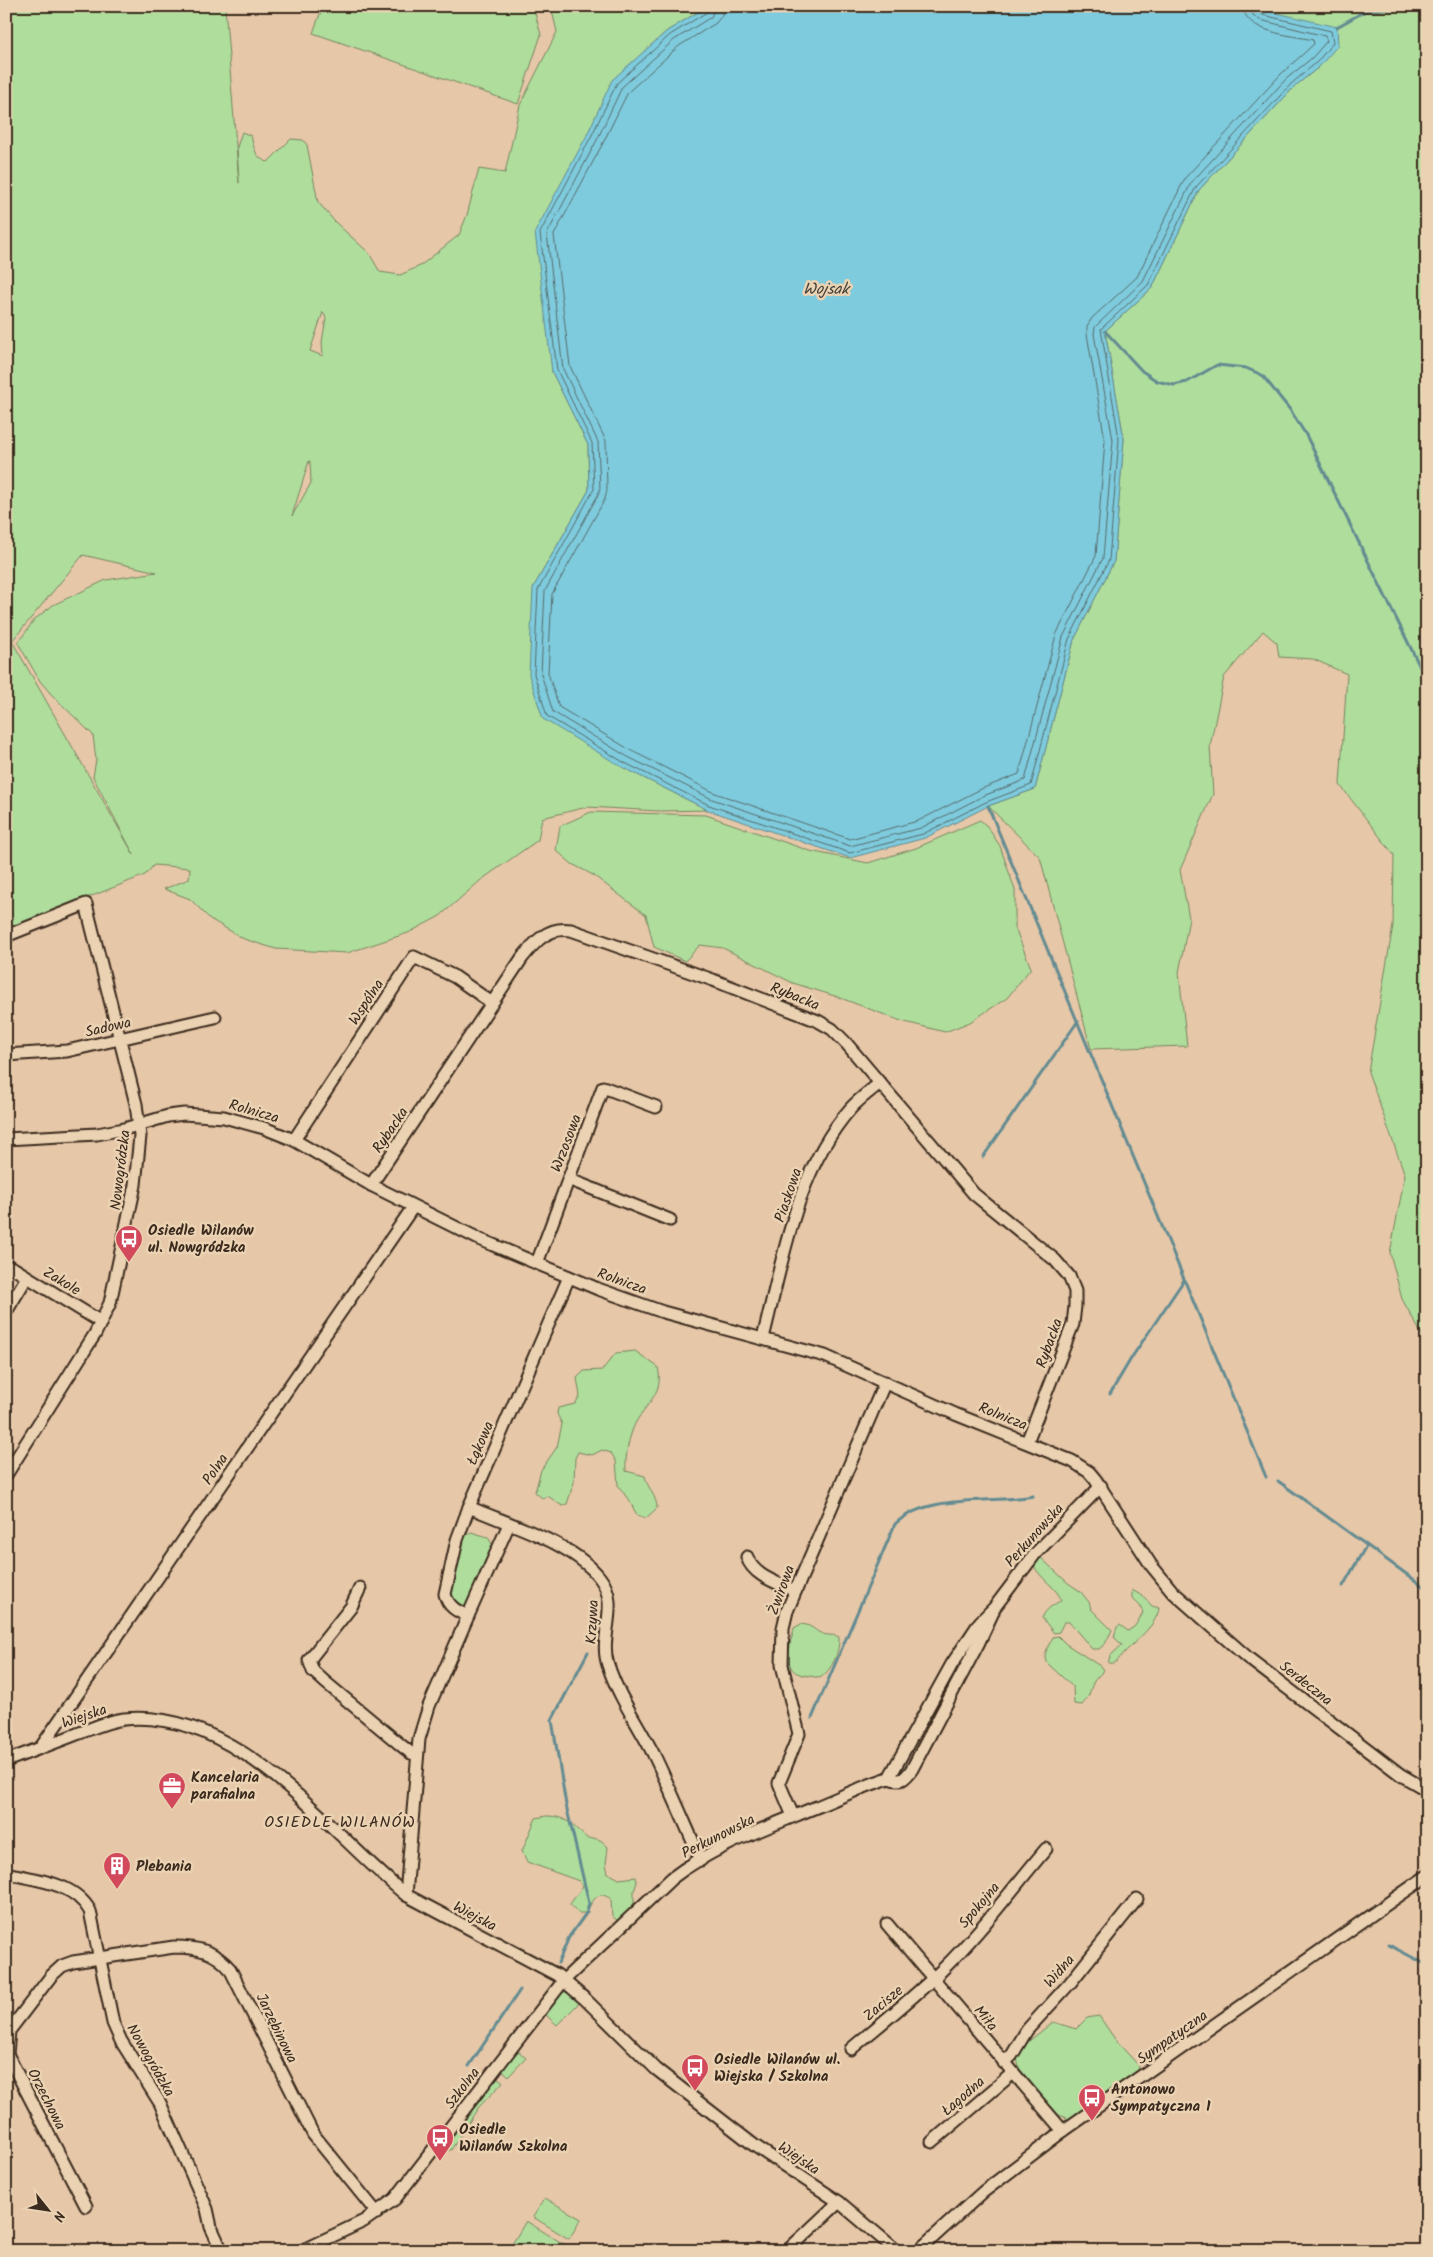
<svg xmlns="http://www.w3.org/2000/svg" width="1433" height="2257" viewBox="0 0 1433 2257" font-family="Kalam,sans-serif">
<rect width="100%" height="100%" fill="#e6c7a8"/>
<filter id="ink" filterUnits="userSpaceOnUse"><feTurbulence type="fractalNoise" baseFrequency=".02" numOctaves="2"/><feDisplacementMap in="SourceGraphic" scale="10" xChannelSelector="R" yChannelSelector="G"/><feConvolveMatrix kernelMatrix="1 2 1 2 8 2 1 2 1" color-interpolation-filters="sRGB"/></filter>
<g filter="url(#ink)">
<g fill="#afdd9c" stroke="#75845d" fill-rule="evenodd">
<path d="M6,6H225L239,183L237,147L242,132L251,136C254,147 255,159 268,162L291,139L303,140L307,145L318,202L335,222L369,253L380,272L400,275L420,266L459,235L467,215L479,169L505,173L520,105L557,32L551,6H708L667,31L613,80L587,135L552,372L588,445L589,490L533,588L622,767L708,810L659,811L587,807L542,818L538,840L481,880L440,916L408,933L347,953L276,949L244,939L210,919L190,899L164,889L189,879L190,868L154,865L145,875L6,930ZM323,312L326,318L322,342L323,356L310,351ZM310,461L311,483L292,516L309,461ZM83,555L157,572L106,580L53,605L34,620L18,643L40,681L51,694L93,735L96,760L93,777L134,855L12,641Z"/>
<polygon points="323,6 533,6 541,35 518,104 313,33"/>
<polygon points="1258,6 1427,6 1427,1344 1402,1299 1390,1253 1405,1175 1368,1072 1393,926 1394,855 1340,785 1347,674 1313,659 1279,657 1277,643 1263,631 1224,677 1210,746 1213,794 1180,870 1189,918 1179,973 1187,1046 1091,1049 1040,857 988,806 1035,789 1074,640 1114,561 1124,439 1105,331 1152,288 1199,190 1294,87 1320,66 1264,10"/>
<polygon points="591,812 706,815 810,851 868,863 916,848 980,820 987,826 1000,846 1015,890 1015,928 1031,968 1007,998 970,1022 945,1032 901,1021 838,997 793,983 723,948 700,945 685,961 654,947 646,915 593,875 572,864 556,850 560,826"/>
<path d="M635,1351L658,1367C664,1393 648,1401 636,1422C629,1435 625,1456 626,1471L645,1476C647,1488 657,1496 657,1508L646,1518L637,1515L630,1502L618,1485L616,1461L611,1453L602,1450L592,1455L578,1452L575,1458L574,1482L567,1504L562,1506L548,1496L542,1498L535,1492L541,1470L557,1447L562,1424L557,1414L558,1408L575,1404L580,1396L577,1378L584,1371L602,1370L616,1353Z"/>
<path d="M471,1532L488,1537L493,1546L466,1608C457,1607 451,1599 449,1590L462,1538Z"/>
<path d="M1041,1558L1068,1583L1080,1591L1089,1602L1091,1609L1112,1630L1105,1644L1099,1649H1092L1069,1622H1064L1059,1632L1054,1633L1042,1618C1046,1608 1053,1606 1061,1600C1059,1590 1040,1578 1034,1566L1035,1562Z"/>
<path d="M1132,1590L1144,1597L1152,1606L1159,1608C1157,1627 1129,1645 1118,1660L1114,1663H1108L1110,1656L1122,1645L1114,1637L1117,1627L1120,1625L1128,1631L1135,1626L1143,1613L1140,1606L1132,1598Z"/>
<path d="M801,1624C813,1625 814,1631 823,1634C829,1636 833,1634 839,1637C840,1652 832,1670 820,1678C813,1676 803,1676 797,1673C782,1666 792,1639 794,1628Z"/>
<path d="M1058,1636L1066,1644L1100,1666L1103,1670C1101,1675 1095,1678 1093,1683C1089,1693 1091,1694 1082,1705L1074,1704L1073,1687L1046,1662C1043,1653 1049,1645 1053,1637Z"/>
<path d="M546,1816C568,1816 572,1826 588,1839C597,1837 602,1840 608,1847L606,1864L608,1873L619,1879L636,1877L637,1882L634,1891V1903L629,1911L618,1921L612,1916L611,1899C596,1888 593,1903 585,1913H578L570,1904L583,1886L579,1881L527,1862L522,1851L536,1818Z"/>
<polygon points="564,1992 568,1992 581,2001 557,2025 547,2016 546,2012 558,1996"/>
<polygon points="1099,2016 1117,2042 1139,2066 1138,2072 1069,2119 1059,2115 1020,2072 1017,2058 1029,2041 1053,2022 1076,2029 1087,2018"/>
<polygon points="517,2050 526,2058 509,2076 502,2070"/>
<polygon points="497,2077 503,2082 478,2108 451,2150 446,2150 456,2131"/>
<polygon points="545,2198 581,2219 569,2239 533,2217"/>
<polygon points="526,2221 575,2251 508,2251"/>
</g>
<polygon fill="#7ecbdd" stroke="#638b91" points="708,6 1258,6 1264,10 1337,27 1338,45 1320,66 1294,87 1199,190 1152,288 1105,331 1124,439 1114,561 1074,640 1035,789 988,806 925,838 850,858 708,810 622,767 543,719 529,675 533,588 589,490 588,445 552,372 535,232 587,135 612,80 667,31"/>
<g fill="none" stroke-linecap="round" stroke-linejoin="round">
<g stroke="#566a6a" stroke-width="1">
<polyline points="709,6 707,12 670,35 617,83 591,137 540,233 557,370 592,443 594,489 538,590 534,674 547,716 625,763 709,805 850,853 923,834 986,802 1031,785 1069,639 1109,560 1119,439 1101,329 1148,285 1196,187 1291,84 1317,62 1333,43 1331,31 1263,15 1258,11 1257,6"/>
<polyline points="716,6 711,17 674,40 622,87 597,140 547,234 563,369 598,442 600,489 598,495 545,591 541,674 553,712 628,757 712,799 850,846 921,828 983,796 1025,780 1063,637 1103,558 1113,440 1094,334 1095,327 1143,281 1191,183 1286,79 1312,58 1327,41 1325,36 1260,20 1253,15 1250,6"/>
<path d="M723,6L722,15L716,23L679,46L628,92L603,143L554,235L570,366L606,441L607,490L605,499L552,594L548,673L559,707L632,751L715,793L850,839L918,821L981,789L1019,774L1056,635L1096,556L1105,440L1087,334V326L1092,318L1137,277L1185,178L1281,74L1314,44L1313,40C1292,35 1244,33 1243,6"/>
</g>
<g stroke="#638b91" stroke-width="3">
<polyline points="1337,27 1365,11 1408,6"/>
<polyline points="1105,331 1142,371 1157,381 1174,385 1187,382 1217,365 1246,368 1262,375 1291,411 1306,435 1427,681"/>
<polyline points="988,806 1266,1477"/>
<polyline points="983,1157 1078,1021"/>
<polyline points="1110,1394 1132,1357 1184,1280"/>
<polyline points="1278,1481 1427,1589"/>
<polyline points="1343,1586 1366,1546"/>
<path d="M812,1718L895,1524C927,1493 991,1504 1033,1496"/>
<polyline points="1389,1945 1427,1965"/>
<polyline points="558,1963 569,1937 587,1912 589,1903 566,1805 552,1720 588,1652"/>
<polyline points="469,2066 520,1990"/>
</g>
<defs>
<g id="minor">
<polyline points="6,936 86,904 136,1104 140,1136 135,1185 110,1303 95,1334 6,1475"/>
<polyline points="6,1055 67,1051 215,1017"/>
<polyline points="6,1139 97,1134 124,1129 168,1116 184,1114 224,1117 264,1128 294,1140 371,1185 479,1239 598,1289 663,1312 825,1356 955,1414 1072,1461 1089,1472 1095,1479 1151,1565 1173,1592 1248,1658 1401,1775 1427,1790"/>
<polyline points="294,1140 414,957 455,977 492,1003"/>
<polyline points="568,1179 670,1220"/>
<path d="M371,1185L522,958C535,942 548,926 571,930L713,980L818,1021L832,1029L846,1043L974,1194L1055,1260L1069,1276L1075,1291V1306L1073,1324L1027,1442"/>
<polyline points="537,1263 603,1087 656,1107"/>
<polyline points="6,1266 13,1268 101,1322"/>
<polyline points="6,1312 27,1277"/>
<path d="M763,1338C783,1260 796,1170 851,1108C859,1099 870,1091 880,1083"/>
<path d="M469,1507C510,1525 572,1542 600,1578C621,1605 598,1636 608,1665C618,1696 638,1724 653,1753C670,1788 685,1824 701,1860"/>
<path d="M747,1557C753,1576 778,1583 795,1591"/>
<polyline points="360,1588 351,1607 309,1660 313,1671 325,1682 402,1746 411,1753 417,1755"/>
<polyline points="468,1616 509,1524"/>
<polyline points="41,1747 413,1207"/>
<path d="M6,1761C30,1752 54,1743 77,1734C93,1728 107,1721 124,1719C239,1708 326,1830 406,1895L557,1975L585,1999L656,2069L755,2146L839,2202L897,2251"/>
<path d="M889,1778C901,1783 905,1779 912,1769L978,1644L993,1612"/>
<polyline points="793,1816 779,1783 799,1734 782,1665 783,1628 787,1611 885,1382"/>
<path d="M6,1873C36,1880 74,1882 90,1911L113,2023L121,2041L160,2103L207,2209L211,2227L222,2251"/>
<path d="M406,1895L419,1739L429,1706L468,1616C457,1611 448,1607 445,1594L457,1540L469,1507L569,1277"/>
<polyline points="887,1924 1063,2131"/>
<path d="M851,2049C882,2023 913,1998 942,1970C980,1933 1012,1889 1046,1849"/>
<polyline points="1004,2063 1012,2055 1027,2030 1070,1983 1137,1899"/>
<polyline points="932,2142 1013,2073"/>
<path d="M86,2206L7,2054L9,2031L51,1976L62,1966L73,1962L174,1947C197,1947 215,1951 230,1969L313,2134L377,2213"/>
<path d="M301,2251L364,2221L395,2199L564,1980L672,1878C712,1847 768,1827 814,1808C839,1798 863,1786 889,1778L952,1664L980,1622L994,1608L1035,1554L1101,1486"/>
<polyline points="787,2251 839,2202"/>
<polyline points="918,2251 983,2192 1063,2131 1427,1876"/>
</g>
</defs>
<use href="#minor" stroke="#3b2a1e" stroke-width="15"/>
<use href="#minor" stroke="#ead2b2" stroke-width="11"/>
</g>
</g>
<defs>
<symbol id="bus-pin" viewBox="-11 -11 22 30"><path d="M0 17L-7.5 6A9.5 9.5 0 1 1 7.5 6Z" fill="#d1495b" stroke="#ead2b2"/><path d="M-5-6H5V4H4V6H2V4H-2V6H-4V4H-5ZM-3.5-4V0h7V-4ZM-3.5 1.2v1.5H-2V1.2ZM2 1.2v1.5H3.5V1.2Z" fill="#fff"/></symbol>
<symbol id="office-pin" viewBox="-11 -11 22 30"><path d="M0 17L-7.5 6A9.5 9.5 0 1 1 7.5 6Z" fill="#d1495b" stroke="#ead2b2"/><path d="M-6-3h4V-5.5h4V-3h4V5H-6ZM-1-4.5V-3h2v-1.5ZM-6 0V1H6V0Z" fill="#fff"/></symbol>
<symbol id="building-pin" viewBox="-11 -11 22 30"><path d="M0 17L-7.5 6A9.5 9.5 0 1 1 7.5 6Z" fill="#d1495b" stroke="#ead2b2"/><path d="M-4-6H4V6H1V3H-1V6H-4ZM-2.5-4.3h1.7v1.8h-1.7ZM.8-4.3h1.7v1.8H.8ZM-2.5-1h1.7V.8h-1.7ZM.8-1h1.7V.8H.8Z" fill="#fff"/></symbol>
</defs>
<g fill-rule="evenodd">
<use href="#bus-pin" x="113" y="1223" width="32" height="43"/>
<use href="#office-pin" x="156" y="1770" width="32" height="43"/>
<use href="#building-pin" x="101" y="1850" width="32" height="43"/>
<use href="#bus-pin" x="679" y="2052" width="32" height="43"/>
<use href="#bus-pin" x="1076" y="2082" width="32" height="43"/>
<use href="#bus-pin" x="424" y="2122" width="32" height="43"/>
</g>
<g text-anchor="middle" stroke-width="5" stroke-linejoin="round" paint-order="stroke">
<g font-size="15" fill="#3b2a1e" stroke="#ead2b2">
<text transform="translate(795 996) rotate(22)" y="5">Rybacka</text>
<text transform="translate(366 1002) rotate(-57)" y="5">Wspólna</text>
<text transform="translate(108 1027) rotate(-13)" y="5">Sadowa</text>
<text transform="translate(254 1111) rotate(16)" y="5">Rolnicza</text>
<text transform="translate(390 1130) rotate(-56)" y="5">Rybacka</text>
<text transform="translate(566 1143) rotate(-69)" y="5">Wrzosowa</text>
<text transform="translate(120 1170) rotate(-83)" y="5">Nowogródzka</text>
<text transform="translate(788 1195) rotate(-71)" y="5">Piaskowa</text>
<text transform="translate(62 1281) rotate(31)" y="5">Zakole</text>
<text transform="translate(622 1281) rotate(20)" y="5">Rolnicza</text>
<text transform="translate(1049 1343) rotate(-70)" y="5">Rybacka</text>
<text transform="translate(1003 1416) rotate(22)" y="5">Rolnicza</text>
<text transform="translate(480 1443) rotate(-66)" y="5">Łąkowa</text>
<text transform="translate(215 1469) rotate(-56)" y="5">Polna</text>
<text transform="translate(1034 1535) rotate(-48)" y="5">Perkunowska</text>
<text transform="translate(781 1590) rotate(-70)" y="5">Żwirowa</text>
<text transform="translate(592 1622) rotate(-87)" y="5">Krzywa</text>
<text transform="translate(1306 1683) rotate(38)" y="5">Serdeczna</text>
<text transform="translate(84 1716) rotate(-19)" y="5">Wiejska</text>
<text transform="translate(718 1836) rotate(-27)" y="5">Perkunowska</text>
<text transform="translate(979 1905) rotate(-50)" y="5">Spokojna</text>
<text transform="translate(475 1916) rotate(28)" y="5">Wiejska</text>
<text transform="translate(1059 1971) rotate(-49)" y="5">Widna</text>
<text transform="translate(883 2003) rotate(-40)" y="5">Zacisze</text>
<text transform="translate(986 2018) rotate(50)" y="5">Miła</text>
<text transform="translate(277 2028) rotate(64)" y="5">Jarzębinowa</text>
<text transform="translate(1172 2037) rotate(-35)" y="5">Sympatyczna</text>
<text transform="translate(151 2060) rotate(60)" y="5">Nowogródzka</text>
<text transform="translate(462 2088) rotate(-53)" y="5">Szkolna</text>
<text transform="translate(963 2096) rotate(-41)" y="5">Łagodna</text>
<text transform="translate(47 2099) rotate(63)" y="5">Orzechowa</text>
<text transform="translate(799 2158) rotate(34)" y="5">Wiejska</text>
</g>
<g font-size="15" font-weight="bold" fill="#3b2a1e" stroke="#ead2b2" text-anchor="start">
<text x="148" y="1235">Osiedle Wilanów<tspan x="148" dy="17">ul. Nowgródzka</tspan></text>
<text x="191" y="1782">Kancelaria<tspan x="191" dy="17">parafialna</tspan></text>
<text x="136" y="1871">Plebania</text>
<text x="714" y="2064">Osiedle Wilanów ul.<tspan x="714" dy="17">Wiejska / Szkolna</tspan></text>
<text x="1111" y="2094">Antonowo<tspan x="1111" dy="17">Sympatyczna 1</tspan></text>
<text x="459" y="2134">Osiedle<tspan x="459" dy="17">Wilanów Szkolna</tspan></text>
</g>
<g font-size="16" font-style="italic" fill="#45423b" stroke="#ead2b2">
<text x="826" y="294">Wojsak</text>
</g>
<g font-size="16" letter-spacing="1" fill="#3b2a1e" stroke="#ead2b2">
<text x="340" y="1827">OSIEDLE WILANÓW</text>
</g>
</g>
<rect width="1433" height="2257" fill="none" stroke="#ead2b2" stroke-width="25"/>
<rect x="12" y="12" width="1408" height="2232" fill="none" stroke="#3b2a1e" stroke-width="2" filter="url(#ink)"/>
<g transform="translate(48 2210) rotate(120)" stroke="#ead2b2" stroke-width="4" paint-order="stroke">
<path d="M0-4L9 19L0 12L-9 19Z" fill="#3b2a1e"/>
<text y="-8" font-size="14" font-weight="bold" text-anchor="middle" fill="#3b2a1e">N</text>
</g>
</svg>
